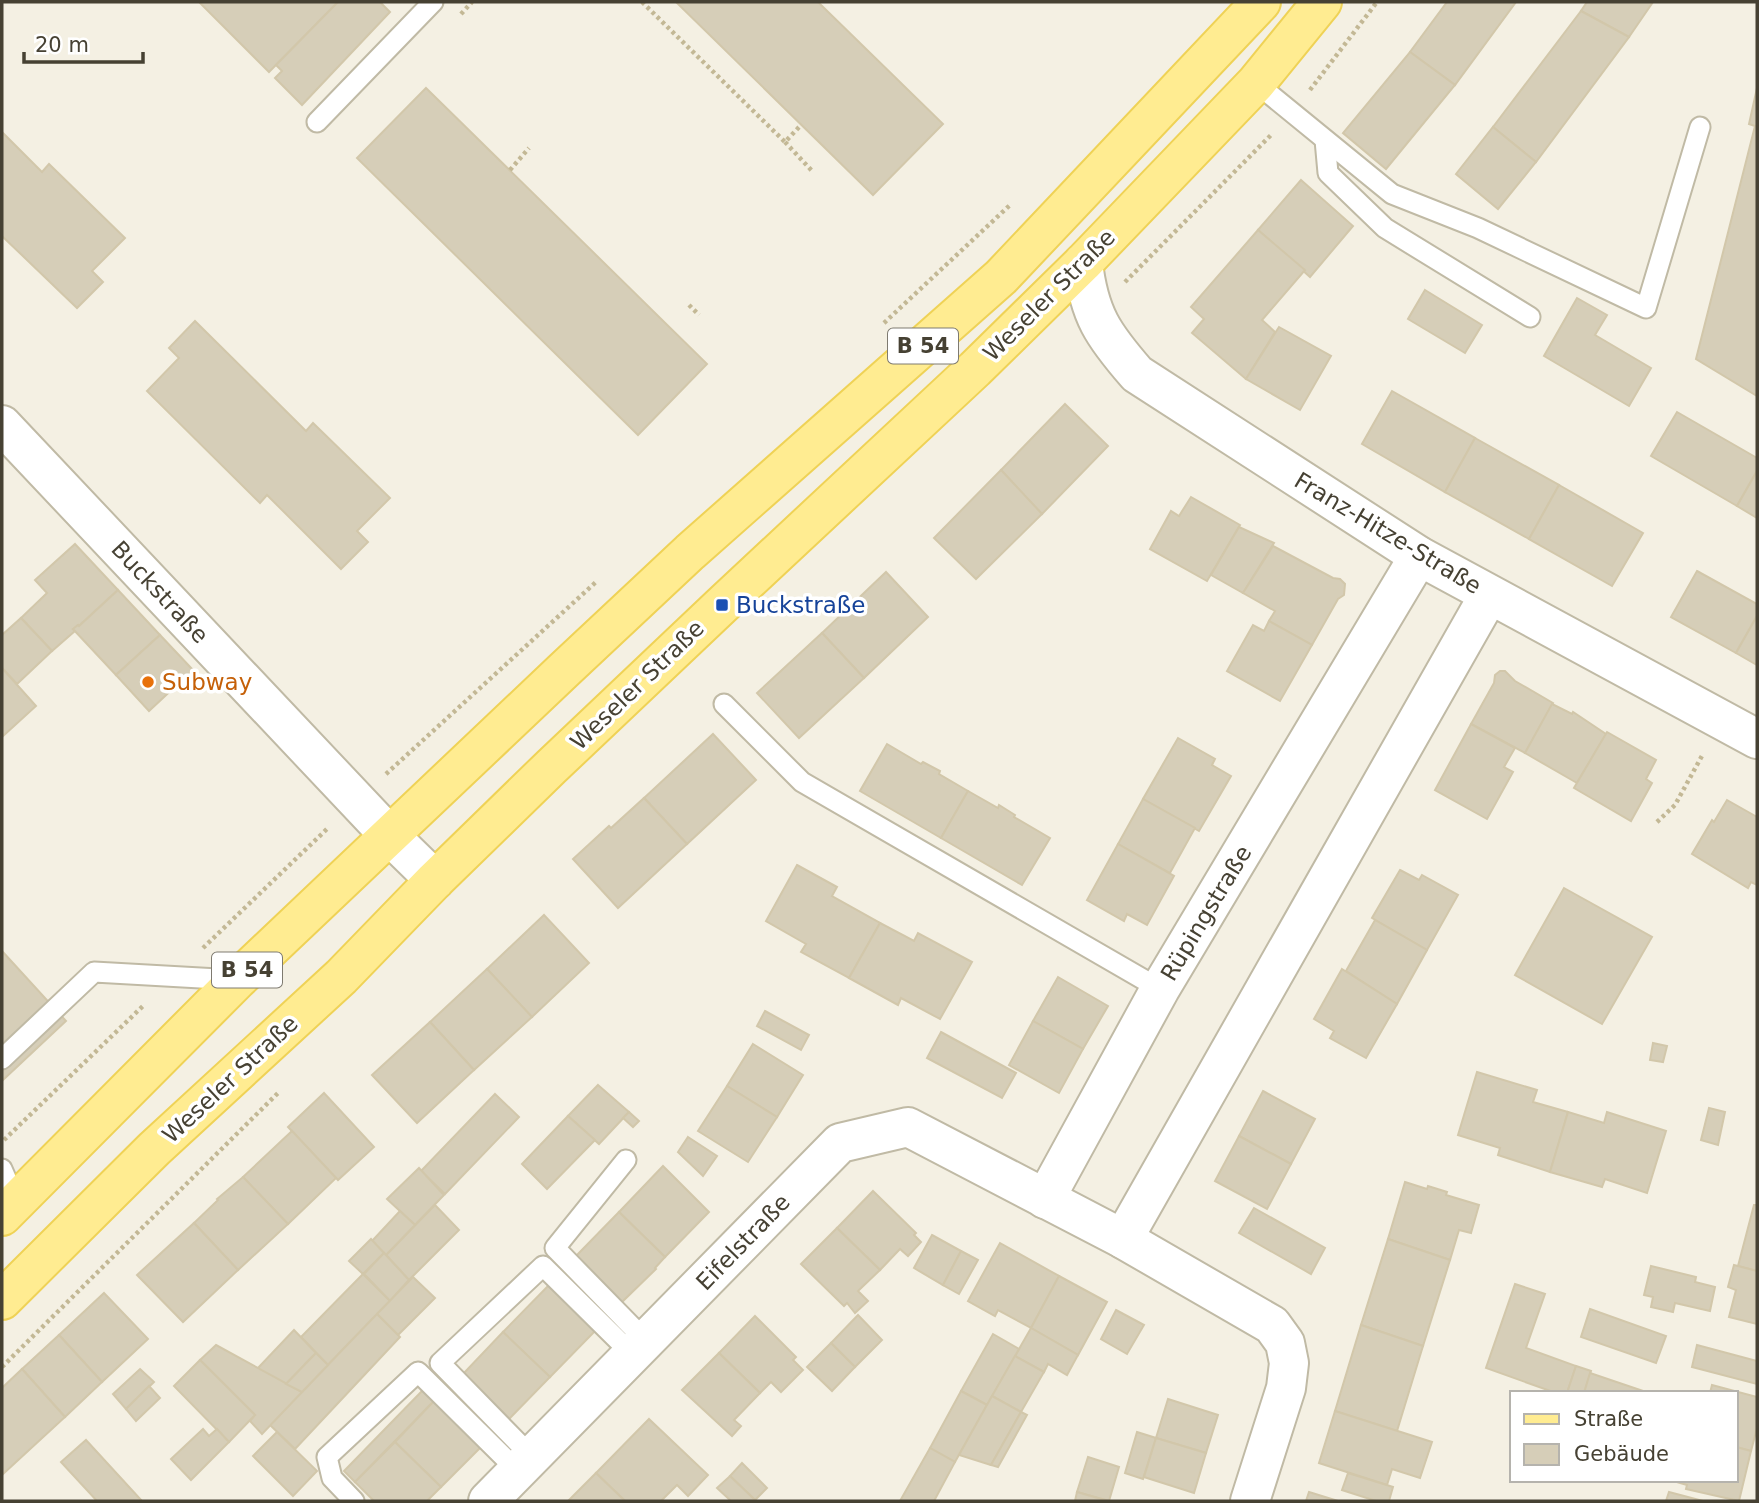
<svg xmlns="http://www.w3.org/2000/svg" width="1759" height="1503" viewBox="0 0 1759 1503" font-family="'DejaVu Sans',sans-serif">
<rect width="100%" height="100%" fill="#f4f0e3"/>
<g fill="#d6ceb8" stroke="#d2c7aa" stroke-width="2">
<polygon points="199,2 338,2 269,72"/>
<polygon points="338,2 380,2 390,12 302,105 275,78 282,71 276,65"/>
<polygon points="676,2 818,2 943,124 873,195"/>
<polygon points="1447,2 1516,2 1455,85 1410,52"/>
<polygon points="1587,2 1653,2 1629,37 1581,11"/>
<polygon points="1581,11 1629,37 1536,162 1493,127"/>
<polygon points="1410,52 1455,85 1386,169 1343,133"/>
<polygon points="426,88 707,364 638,435 357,158"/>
<polygon points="1757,88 1757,396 1696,359 1755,126 1749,124"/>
<polygon points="1493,127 1536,162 1498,209 1456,174"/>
<polygon points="2,132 42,172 49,164 125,238 92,271 103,282 77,308 2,236"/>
<polygon points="1301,180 1353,226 1310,277 1258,230"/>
<polygon points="1258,230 1305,270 1262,320 1275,332 1246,379 1192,333 1204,319 1191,307"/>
<polygon points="1425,290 1482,325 1465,353 1408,319"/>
<polygon points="1577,298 1607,315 1595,335 1651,368 1629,406 1544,356"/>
<polygon points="195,321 306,431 313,423 390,498 357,531 368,542 341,569 267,495 260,503 147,391 179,358 169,348"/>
<polygon points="1279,327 1331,356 1300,410 1246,379"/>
<polygon points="1392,391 1475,438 1445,492 1362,444"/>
<polygon points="1065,404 1108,446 1042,514 1001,470"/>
<polygon points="1677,412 1757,458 1757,471 1737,506 1651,456"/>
<polygon points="1475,438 1559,485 1529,539 1445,492"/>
<polygon points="1001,470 1042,514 976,579 934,538"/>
<polygon points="1757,471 1757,518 1737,506"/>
<polygon points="1559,485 1643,533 1612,586 1529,539"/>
<polygon points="1191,497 1240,525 1207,581 1150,549 1171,511 1179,516"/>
<polygon points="1239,527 1274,543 1243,593 1211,575"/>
<polygon points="75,544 118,590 79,626 78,625 73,629 75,631 52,651 21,618 47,593 35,580"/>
<polygon points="1273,546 1333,578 1340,579 1345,584 1344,595 1338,599 1312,645 1269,621 1275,611 1243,593"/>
<polygon points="1697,571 1757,604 1757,616 1736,653 1671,617"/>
<polygon points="886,572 928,617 864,678 822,633"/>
<polygon points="118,590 160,635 116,675 73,629 78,625 79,626"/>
<polygon points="1757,616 1757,665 1736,653"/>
<polygon points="21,618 52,651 17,684 2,668 2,635"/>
<polygon points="1269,621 1312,645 1280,701 1227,671 1253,625 1264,631"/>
<polygon points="822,633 864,678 799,738 757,693"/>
<polygon points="160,635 193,670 149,711 116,675"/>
<polygon points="2,668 36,706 2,737"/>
<polygon points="1500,671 1505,671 1515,681 1553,703 1525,753 1471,724 1494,683 1495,675"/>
<polygon points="1552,704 1572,714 1573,712 1606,734 1577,783 1525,753"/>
<polygon points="1471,724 1515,748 1504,767 1513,772 1487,819 1435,790"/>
<polygon points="1607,732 1656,760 1646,779 1652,783 1631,821 1574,788"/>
<polygon points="713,734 756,780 687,844 644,798"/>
<polygon points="1178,738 1215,759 1212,765 1231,776 1199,831 1143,799"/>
<polygon points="887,744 921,764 923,762 940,771 939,774 968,791 941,838 860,791"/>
<polygon points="968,791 998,808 999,805 1015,815 1014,817 1050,838 1022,885 941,838"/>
<polygon points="644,798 687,844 618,908 573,859 609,826 611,828"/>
<polygon points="1143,799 1195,828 1170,873 1118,844"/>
<polygon points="1727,800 1757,817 1757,885 1751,882 1748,888 1692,854 1712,820 1714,822"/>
<polygon points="1118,844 1174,876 1147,925 1127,914 1124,921 1087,900"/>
<polygon points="797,865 837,887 832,896 880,923 849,978 801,952 806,944 766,921"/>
<polygon points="1400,870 1419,880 1422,875 1458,895 1427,950 1372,918"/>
<polygon points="1564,888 1652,937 1602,1024 1515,975"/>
<polygon points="544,915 589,963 532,1017 487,969"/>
<polygon points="1375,920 1427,950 1397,1004 1346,971"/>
<polygon points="880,923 914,941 918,933 972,962 940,1019 901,998 898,1005 849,978"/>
<polygon points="2,951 66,1021 2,1081"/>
<polygon points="487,969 532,1017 474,1070 430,1022"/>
<polygon points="1342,969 1397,1004 1366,1058 1330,1038 1334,1031 1314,1019"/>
<polygon points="1058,977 1108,1006 1083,1049 1033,1021"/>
<polygon points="765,1011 809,1035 801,1050 757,1026"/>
<polygon points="1033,1021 1083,1049 1059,1093 1009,1065"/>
<polygon points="430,1022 474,1070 417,1123 372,1075"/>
<polygon points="941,1032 1016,1073 1002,1098 927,1058"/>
<polygon points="1653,1043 1667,1046 1663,1062 1650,1060"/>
<polygon points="753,1044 803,1075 777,1117 727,1086"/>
<polygon points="1477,1072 1537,1090 1533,1102 1568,1112 1550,1172 1498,1155 1500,1148 1458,1135"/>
<polygon points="598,1085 629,1112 599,1144 568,1116"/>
<polygon points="727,1086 777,1117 748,1162 698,1131"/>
<polygon points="1263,1091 1315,1119 1291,1164 1239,1136"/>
<polygon points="324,1093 374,1147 338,1180 288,1127"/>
<polygon points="495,1094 519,1117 445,1194 421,1171"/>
<polygon points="1709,1108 1725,1112 1718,1145 1701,1140"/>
<polygon points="629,1112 639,1121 633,1127 623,1118"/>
<polygon points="1568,1112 1604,1123 1607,1112 1666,1131 1647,1193 1605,1179 1602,1187 1550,1172"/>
<polygon points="568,1116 595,1140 547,1189 522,1164"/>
<polygon points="292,1131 336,1178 288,1224 243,1177"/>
<polygon points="1239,1136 1291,1164 1267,1209 1215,1181"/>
<polygon points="688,1137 717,1156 703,1176 678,1152"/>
<polygon points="663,1166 709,1212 665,1257 619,1212"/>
<polygon points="419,1168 444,1195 415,1225 387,1199"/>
<polygon points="243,1177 288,1224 238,1270 194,1223 218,1200 217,1199"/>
<polygon points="1405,1182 1427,1189 1428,1186 1447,1192 1446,1195 1479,1205 1471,1233 1459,1230 1450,1260 1388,1239"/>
<polygon points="873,1191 916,1233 914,1235 921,1242 908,1256 900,1249 880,1270 837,1228"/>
<polygon points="435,1205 459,1230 409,1280 386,1255"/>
<polygon points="1754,1205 1757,1205 1757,1271 1738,1266"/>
<polygon points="1254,1208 1325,1248 1311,1274 1239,1233"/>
<polygon points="400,1211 415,1225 386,1255 372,1241"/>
<polygon points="619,1212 665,1257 655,1268 656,1269 622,1302 575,1257"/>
<polygon points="194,1223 238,1270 183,1322 137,1275"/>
<polygon points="837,1228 880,1270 858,1291 868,1301 855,1313 847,1303 844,1306 801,1264"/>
<polygon points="932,1235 961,1251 943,1285 914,1268"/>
<polygon points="371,1239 384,1253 363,1274 349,1261"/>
<polygon points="1388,1239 1450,1260 1423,1346 1361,1325"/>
<polygon points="1000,1243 1059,1276 1031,1328 998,1310 995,1316 968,1301"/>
<polygon points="961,1251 978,1260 959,1294 943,1285"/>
<polygon points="384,1253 409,1280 390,1301 364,1274"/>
<polygon points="1734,1265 1757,1271 1757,1324 1729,1317 1736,1290 1728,1287"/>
<polygon points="1651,1266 1696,1277 1695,1282 1715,1287 1710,1311 1675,1303 1673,1312 1651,1307 1653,1297 1644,1295"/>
<polygon points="363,1274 390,1301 328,1365 301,1337"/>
<polygon points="1059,1276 1107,1302 1078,1355 1031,1328"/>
<polygon points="413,1277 435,1298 398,1335 377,1314"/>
<polygon points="550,1284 596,1330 550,1377 503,1332"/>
<polygon points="1515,1284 1545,1294 1526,1348 1576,1366 1567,1393 1556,1393 1486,1368"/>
<polygon points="104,1293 148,1339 102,1382 59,1335"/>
<polygon points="1590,1309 1666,1336 1656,1363 1581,1337"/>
<polygon points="1116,1310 1144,1325 1127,1354 1101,1339"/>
<polygon points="377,1314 400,1337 295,1449 270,1425"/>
<polygon points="858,1315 882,1340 855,1367 831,1343"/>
<polygon points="755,1316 796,1357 793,1360 803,1370 781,1392 771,1382 760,1393 719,1353"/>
<polygon points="1361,1325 1423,1346 1397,1431 1335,1411"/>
<polygon points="1031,1328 1078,1355 1067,1375 1048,1364 1044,1372 1015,1356"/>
<polygon points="294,1330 316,1353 286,1384 257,1369"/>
<polygon points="503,1332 550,1377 509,1419 463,1374"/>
<polygon points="993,1334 1019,1349 987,1405 961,1391"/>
<polygon points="59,1335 102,1382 65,1417 22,1369"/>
<polygon points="831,1343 855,1367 832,1391 807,1367"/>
<polygon points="216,1345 302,1392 262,1434 250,1421 255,1415 200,1360"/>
<polygon points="1697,1345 1757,1361 1757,1384 1692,1367"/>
<polygon points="316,1353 328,1365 302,1392 286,1384"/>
<polygon points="719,1353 760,1393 734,1420 741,1426 732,1436 682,1390"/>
<polygon points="1015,1356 1044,1372 1021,1412 992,1396"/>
<polygon points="200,1360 255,1415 229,1442 174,1386"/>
<polygon points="1576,1366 1591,1371 1584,1393 1567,1393"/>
<polygon points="22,1369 65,1417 2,1475 2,1388"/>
<polygon points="140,1369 154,1382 126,1409 113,1394"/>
<polygon points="1590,1373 1649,1393 1584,1393"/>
<polygon points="1712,1385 1757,1397 1757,1428 1751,1451 1736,1447 1736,1393 1710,1393"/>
<polygon points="149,1386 160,1398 136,1421 126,1409"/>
<polygon points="423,1390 434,1401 355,1482 344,1471"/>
<polygon points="961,1391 987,1405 955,1462 930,1448"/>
<polygon points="992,1396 1021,1412 991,1465 959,1455"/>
<polygon points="1168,1399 1218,1415 1206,1453 1156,1438"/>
<polygon points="434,1401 481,1447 441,1487 395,1442"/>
<polygon points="1335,1411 1432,1442 1420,1478 1392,1469 1387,1485 1319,1463"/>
<polygon points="1021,1412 1027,1415 998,1467 991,1465"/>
<polygon points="649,1419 708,1475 688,1496 677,1485 661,1501 625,1501 596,1473"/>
<polygon points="203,1429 209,1436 217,1429 229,1442 191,1480 171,1459"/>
<polygon points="277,1432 317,1471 293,1496 253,1456"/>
<polygon points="1137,1432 1156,1438 1143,1479 1125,1473"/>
<polygon points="1156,1438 1206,1453 1194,1493 1144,1477"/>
<polygon points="86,1440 142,1501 97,1501 61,1462"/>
<polygon points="395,1442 441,1487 427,1501 374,1501 355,1482"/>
<polygon points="1736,1447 1751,1451 1739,1501 1686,1489 1687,1485 1670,1480 1736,1480"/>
<polygon points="930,1448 955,1462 934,1501 900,1501"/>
<polygon points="1088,1457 1119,1467 1109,1501 1077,1492"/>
<polygon points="742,1463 767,1488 755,1500 730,1476"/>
<polygon points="596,1473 625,1501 568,1501"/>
<polygon points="1348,1473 1393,1487 1389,1501 1376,1501 1342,1490"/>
<polygon points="730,1476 755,1500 754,1501 731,1501 717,1488"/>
<polygon points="1077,1492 1108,1501 1075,1501"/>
<polygon points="1309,1492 1338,1501 1306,1501"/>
<polygon points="1669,1492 1703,1501 1666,1501"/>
</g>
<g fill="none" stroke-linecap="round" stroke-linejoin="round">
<defs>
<g id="lane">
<polyline points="1256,83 1392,194 1478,228 1646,308 1700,127"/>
<polyline points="317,122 433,2"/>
<polyline points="1325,140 1328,173 1385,228 1530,317"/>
<polyline points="724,704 802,782 1160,989"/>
<polyline points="2,1059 94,972 236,980"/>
<polyline points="626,1160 555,1248 646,1341"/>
<polyline points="2,1169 16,1201"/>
<polyline points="532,1457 440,1363 543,1266 632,1354"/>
<polyline points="354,1501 332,1478 327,1457 418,1372 518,1471"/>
</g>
<g id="street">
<path d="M1083,263C1089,315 1103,335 1137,374L1419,556L1757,739"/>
<polyline points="2,425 390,836 435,880"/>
<polyline points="1045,1199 1160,989 1419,556"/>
<polyline points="1123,1239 1489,595"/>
<polyline points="488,1501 840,1143 908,1127 1123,1239 1272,1325 1285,1343 1289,1363 1286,1388 1250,1501"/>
</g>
<g id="primary">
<polyline points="2,1216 237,980 564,670 690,552 1001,277 1261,2"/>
<polyline points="2,1300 154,1149 341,977 435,880 551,767 722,605 975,369 1083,263 1256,83 1322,2"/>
</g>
</defs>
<use href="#lane" stroke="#c0baa5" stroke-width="23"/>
<use href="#street" stroke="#c0baa5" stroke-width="42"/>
<use href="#primary" stroke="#efd256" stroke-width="42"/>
<g stroke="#c3b895" stroke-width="4.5" stroke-dasharray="3.5 3.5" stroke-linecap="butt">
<polyline points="642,2 785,142 801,125"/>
<polyline points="461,14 472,2"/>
<polyline points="1310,90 1377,2"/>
<polyline points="785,142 813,172"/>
<polyline points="510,170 529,148"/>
<polyline points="1125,282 1272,134"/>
<polyline points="689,305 699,315"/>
<polyline points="884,323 1010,205"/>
<polyline points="386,774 596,582"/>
<polyline points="1657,822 1675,805 1703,754"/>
<polyline points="203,948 328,828"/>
<polyline points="4,1140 144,1005"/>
<polyline points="2,1367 280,1091"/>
</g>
<use href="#lane" stroke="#fff" stroke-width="19"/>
<use href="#street" stroke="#fff" stroke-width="38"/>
<use href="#primary" stroke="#ffec91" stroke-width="38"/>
</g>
<rect fill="#1a4fb4" stroke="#fff" stroke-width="2.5" x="715" y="598" width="14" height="14" rx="3.5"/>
<circle fill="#e8710a" stroke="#fff" stroke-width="2.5" cx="148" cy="682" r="7"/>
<g text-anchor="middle" stroke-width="7" stroke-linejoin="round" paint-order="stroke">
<g fill="#fff" stroke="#7e7a70" stroke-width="2">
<rect x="888" y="328.5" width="70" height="35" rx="5"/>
<rect x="212" y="952.5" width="70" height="35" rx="5"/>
</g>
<g font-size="21" font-weight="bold" fill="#464133">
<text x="923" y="353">B 54</text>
<text x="247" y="977">B 54</text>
</g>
<g font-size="23" fill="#464133" stroke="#fff">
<text transform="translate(1049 295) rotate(-45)" y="8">Weseler Straße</text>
<text transform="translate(1388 533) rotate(31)" y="8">Franz-Hitze-Straße</text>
<text transform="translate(160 592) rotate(47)" y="8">Buckstraße</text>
<text transform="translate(637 685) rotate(-44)" y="8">Weseler Straße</text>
<text transform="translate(1206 913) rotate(-59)" y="8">Rüpingstraße</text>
<text transform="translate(230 1079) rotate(-43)" y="8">Weseler Straße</text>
<text transform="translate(743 1242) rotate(-46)" y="8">Eifelstraße</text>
</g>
<g font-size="23" fill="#164399" stroke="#fff" text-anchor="start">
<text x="736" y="613">Buckstraße</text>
</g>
<g font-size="23" fill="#c56008" stroke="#fff" text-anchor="start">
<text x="162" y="690">Subway</text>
</g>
</g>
<rect width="1759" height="1503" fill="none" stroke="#464133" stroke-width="7"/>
<rect x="1510" y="1391" width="228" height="91" fill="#ffffff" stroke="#b5b3ad" stroke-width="2"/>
<rect x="1524" y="1414" width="35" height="10" fill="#ffec91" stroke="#b5b3ad" stroke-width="2"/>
<text x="1574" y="1426" font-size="21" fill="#464133">Straße</text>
<rect x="1524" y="1444" width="35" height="21" fill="#d6ceb8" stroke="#b5b3ad" stroke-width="2"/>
<text x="1574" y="1461" font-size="21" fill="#464133">Gebäude</text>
<path d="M24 52v10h119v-10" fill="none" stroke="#464133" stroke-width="3.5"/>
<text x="35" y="52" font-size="21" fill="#464133" stroke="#ffffff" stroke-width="5" paint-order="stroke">20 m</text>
</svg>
